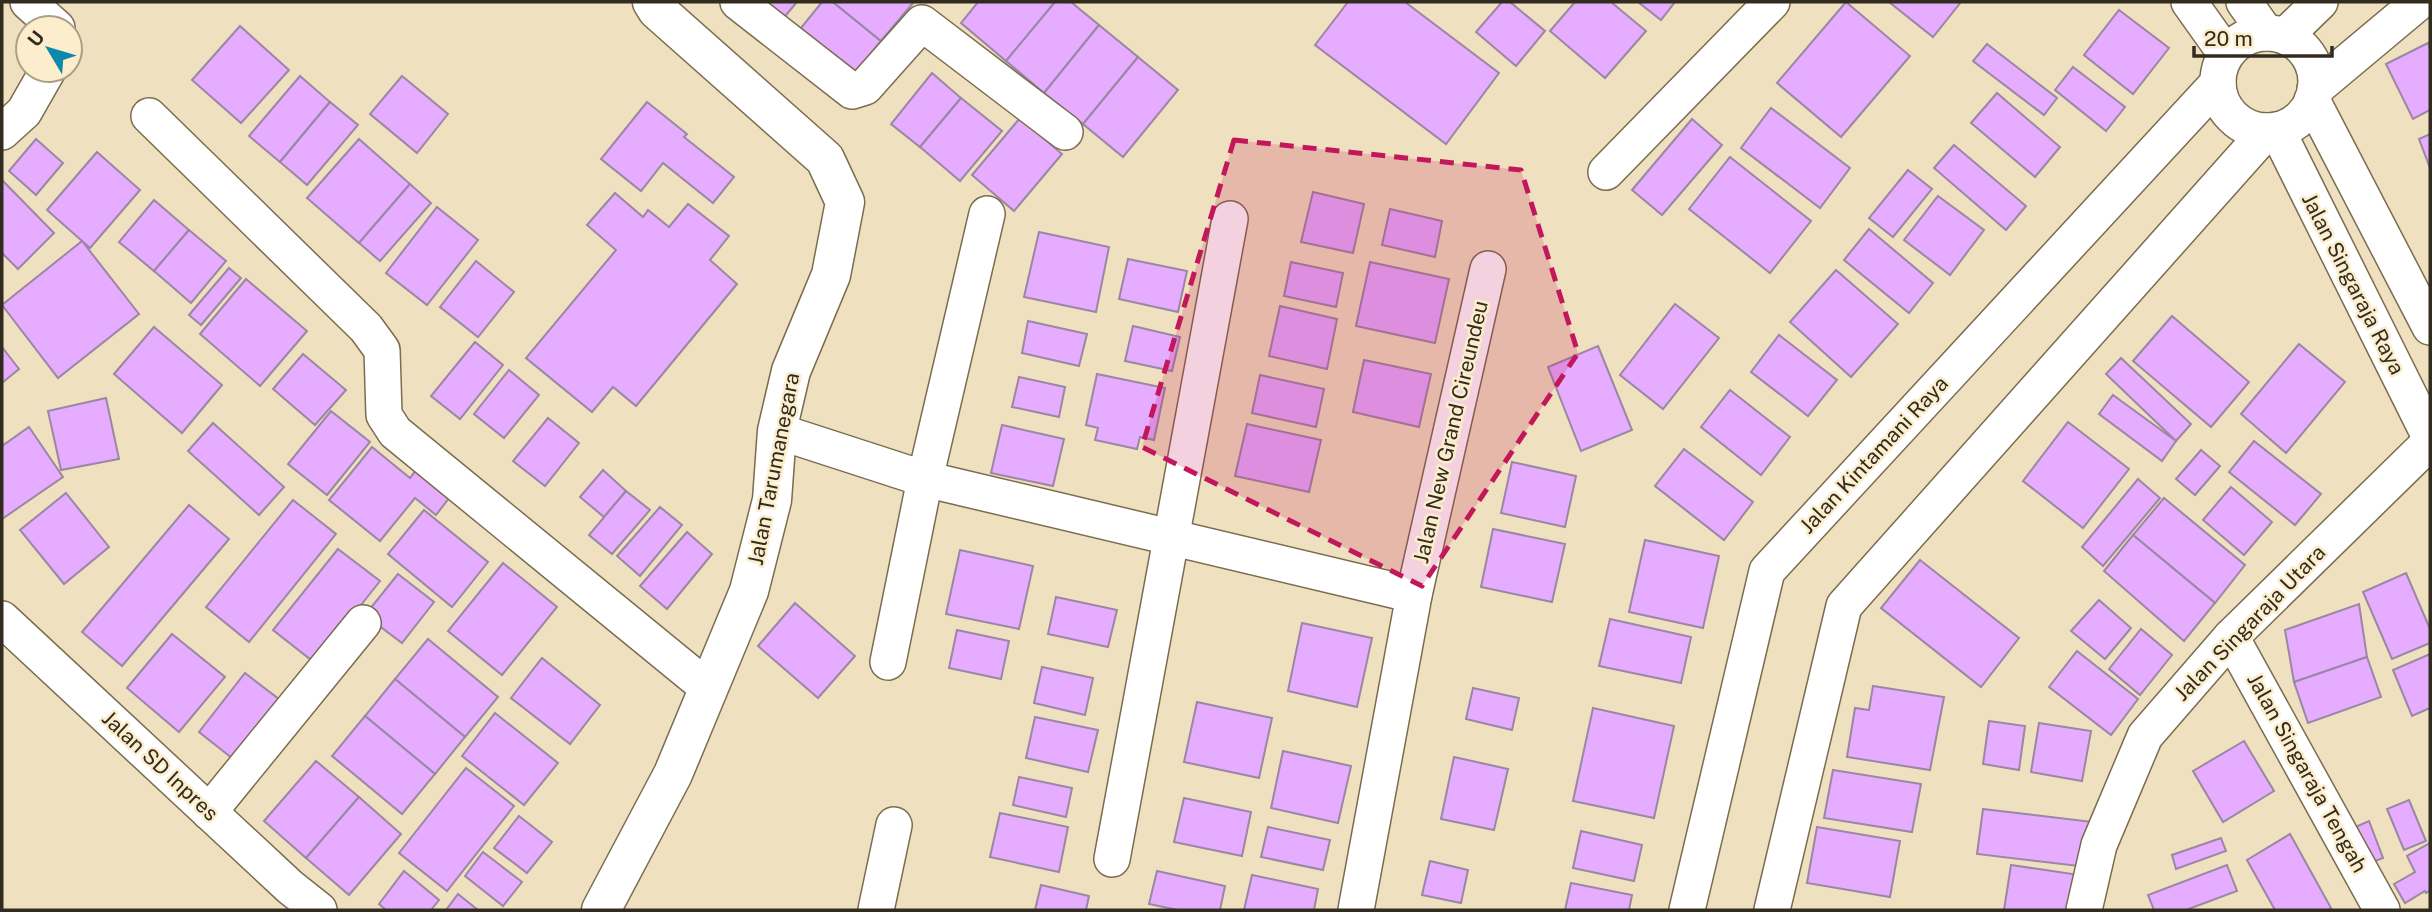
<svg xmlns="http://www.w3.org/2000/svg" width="2432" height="912" viewBox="0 0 2432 912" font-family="'Public Sans',sans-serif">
<rect width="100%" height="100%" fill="#efe0bf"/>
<g fill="#e5acff" stroke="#9a87a3" stroke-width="2">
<polygon points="745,2 797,2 776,27"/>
<polygon points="822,2 833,2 881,41 846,84 792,39"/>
<polygon points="833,2 912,2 913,3 881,41"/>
<polygon points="978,2 1055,2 1006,61 961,23"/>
<polygon points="1055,2 1071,2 1099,25 1044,93 1006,61"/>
<polygon points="1348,2 1405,2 1499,73 1446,144 1315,45"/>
<polygon points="1502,2 1510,2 1545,31 1516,66 1476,32"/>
<polygon points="1575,2 1611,2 1646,31 1605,78 1550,31"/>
<polygon points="1638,2 1675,2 1661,20"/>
<polygon points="1846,2 1910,56 1841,137 1777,83"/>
<polygon points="1889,2 1961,2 1933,37"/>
<polygon points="2119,10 2169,48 2133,94 2084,55"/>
<polygon points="1099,25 1138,57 1083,124 1044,93"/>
<polygon points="240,26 289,70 241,123 192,80"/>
<polygon points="2428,43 2430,48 2430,110 2413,119 2386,64"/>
<polygon points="1987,44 2057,98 2044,115 1973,61"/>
<polygon points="1138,57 1178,90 1123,157 1083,124"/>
<polygon points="2073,67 2125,107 2106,131 2055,90"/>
<polygon points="932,73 961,98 920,147 891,124"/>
<polygon points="300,76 330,102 280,162 249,136"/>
<polygon points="402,76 448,114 417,153 370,114"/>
<polygon points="1997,93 2060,147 2035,177 1971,123"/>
<polygon points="961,98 1002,131 960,181 920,147"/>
<polygon points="330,102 358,125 307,185 280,162"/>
<polygon points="647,102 687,134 684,137 734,177 713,203 663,163 641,191 601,159"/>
<polygon points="1771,108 1850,168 1820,208 1741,148"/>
<polygon points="1020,118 1062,154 1014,211 972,175"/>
<polygon points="1692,119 1722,145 1662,215 1632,190"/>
<polygon points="2430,134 2430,168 2419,139"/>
<polygon points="36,139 63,163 36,195 9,171"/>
<polygon points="359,139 410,184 359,243 307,198"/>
<polygon points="1954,145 2026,206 2006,230 1934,168"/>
<polygon points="97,152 140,190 90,248 47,210"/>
<polygon points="1730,157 1811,221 1770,273 1689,209"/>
<polygon points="1908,170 1932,189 1893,237 1869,218"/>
<polygon points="2,180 54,233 18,269 2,253"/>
<polygon points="410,184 431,203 380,261 359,243"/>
<polygon points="1313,192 1364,204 1353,253 1301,242"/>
<polygon points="615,193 643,217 648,210 669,227 688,204 729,236 710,260 737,284 636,406 613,387 592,412 526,358 616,250 587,225"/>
<polygon points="1938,196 1984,230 1950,275 1904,240"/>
<polygon points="154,200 189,230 154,271 119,242"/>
<polygon points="437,207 478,240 427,305 386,273"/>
<polygon points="1390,209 1442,221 1435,257 1382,245"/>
<polygon points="1869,229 1933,283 1909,313 1844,260"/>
<polygon points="189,230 226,261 191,303 154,271"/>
<polygon points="1039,232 1109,247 1096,312 1024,297"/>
<polygon points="82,241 139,314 58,378 2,305"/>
<polygon points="1128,259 1187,271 1178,312 1119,299"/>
<polygon points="476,261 514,292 478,337 440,307"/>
<polygon points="1291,262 1343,273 1336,307 1284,296"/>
<polygon points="1370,262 1449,279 1435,343 1356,326"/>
<polygon points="229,268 241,278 201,325 189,315"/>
<polygon points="1836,270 1898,324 1851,377 1790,322"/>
<polygon points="246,279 307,331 260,386 200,334"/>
<polygon points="1675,304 1719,338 1663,409 1620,375"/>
<polygon points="1280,306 1337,319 1327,369 1269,356"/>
<polygon points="2172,316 2249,382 2211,427 2133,361"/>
<polygon points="1028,321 1087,334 1079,366 1022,353"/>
<polygon points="1133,326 1180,337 1172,371 1125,361"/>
<polygon points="154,327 222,385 182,433 114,374"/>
<polygon points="1779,335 1837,380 1808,416 1751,372"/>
<polygon points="475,342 503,365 460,419 431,396"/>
<polygon points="2299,344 2345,382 2286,453 2241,414"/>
<polygon points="1598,346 1632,430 1581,451 1548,367"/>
<polygon points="2,347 19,369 2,383"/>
<polygon points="303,354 346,390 315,425 273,389"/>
<polygon points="2121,358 2191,424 2176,441 2106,374"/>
<polygon points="1364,360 1431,374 1419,427 1353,412"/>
<polygon points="509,370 539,395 504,438 474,414"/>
<polygon points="1097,374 1165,388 1154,440 1140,437 1137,449 1095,440 1098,428 1086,425"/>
<polygon points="1260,375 1324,389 1316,427 1252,413"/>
<polygon points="1019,377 1065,387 1059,417 1012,407"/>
<polygon points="1730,390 1790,437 1761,475 1701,427"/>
<polygon points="2113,395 2176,441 2162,461 2099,414"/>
<polygon points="106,398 119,459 61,470 48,411"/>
<polygon points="331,411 370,442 327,495 288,464"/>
<polygon points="548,418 579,443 545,486 513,461"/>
<polygon points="2068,422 2129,469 2083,528 2023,481"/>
<polygon points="213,423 284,487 259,515 188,451"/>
<polygon points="1247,424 1321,440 1309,492 1235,476"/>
<polygon points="1002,425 1064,439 1053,486 991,473"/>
<polygon points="29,427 63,477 2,519 2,446"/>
<polygon points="2254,441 2321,494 2295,525 2229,472"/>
<polygon points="372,447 410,478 419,466 453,493 436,515 415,498 380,541 329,500"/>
<polygon points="1684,449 1753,502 1724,540 1655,486"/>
<polygon points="2201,450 2220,466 2195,495 2176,479"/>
<polygon points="1512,462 1576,476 1565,527 1501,513"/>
<polygon points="603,470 626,491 604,517 580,497"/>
<polygon points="2138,479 2160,498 2103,566 2082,547"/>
<polygon points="2231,487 2272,522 2244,555 2203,520"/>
<polygon points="626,491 650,510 612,554 589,535"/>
<polygon points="66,493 109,547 64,584 20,530"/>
<polygon points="2164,498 2245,565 2215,603 2133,535"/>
<polygon points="293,500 336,534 249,642 206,607"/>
<polygon points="189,505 229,539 122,666 82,632"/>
<polygon points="660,507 682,525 640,576 617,556"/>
<polygon points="424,510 488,562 452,607 388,554"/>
<polygon points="1493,529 1565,544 1552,602 1481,587"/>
<polygon points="687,532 712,554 667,609 640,586"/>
<polygon points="2133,535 2215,603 2184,641 2104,571"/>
<polygon points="1645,540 1719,556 1703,628 1629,612"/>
<polygon points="338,549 380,581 315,663 273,630"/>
<polygon points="960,550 1033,566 1019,629 946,614"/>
<polygon points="1920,560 2019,638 1981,687 1881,608"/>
<polygon points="503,563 557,607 502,675 448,631"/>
<polygon points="2406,573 2430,629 2430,643 2392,659 2363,592"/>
<polygon points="398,574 434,602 402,643 365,615"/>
<polygon points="1056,597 1117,610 1108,647 1048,634"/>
<polygon points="2099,600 2131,628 2105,659 2071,631"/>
<polygon points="795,603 855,656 818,698 758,646"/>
<polygon points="2359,604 2367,657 2294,682 2285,630"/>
<polygon points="1610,619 1691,637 1681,683 1599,666"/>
<polygon points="1302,623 1372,638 1357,707 1288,691"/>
<polygon points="2141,629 2172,655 2140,695 2109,669"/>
<polygon points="957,630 1009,641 1001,679 949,668"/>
<polygon points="172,634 225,677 179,732 127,688"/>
<polygon points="428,639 498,697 465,737 395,679"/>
<polygon points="2077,651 2138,699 2111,735 2049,687"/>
<polygon points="2430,654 2430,708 2412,716 2393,670"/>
<polygon points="2367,657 2381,697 2308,723 2294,682"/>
<polygon points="542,658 600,705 570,744 511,698"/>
<polygon points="1042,667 1093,678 1085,715 1034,703"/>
<polygon points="245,673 288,706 242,766 199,732"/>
<polygon points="395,679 465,737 435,774 365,716"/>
<polygon points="1873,686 1944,697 1930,770 1847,757 1855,708 1869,710"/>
<polygon points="1473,688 1519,698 1512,730 1466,719"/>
<polygon points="1197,702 1272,718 1259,778 1184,762"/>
<polygon points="1593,708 1674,726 1654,818 1573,801"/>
<polygon points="495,713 558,763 524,805 462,756"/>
<polygon points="365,716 435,774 402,814 332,756"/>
<polygon points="1035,717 1098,730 1088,772 1026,758"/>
<polygon points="1989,721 2025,726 2019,770 1983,764"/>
<polygon points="2039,723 2091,731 2082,781 2031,772"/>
<polygon points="2244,741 2274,791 2223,822 2193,771"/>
<polygon points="1283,751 1351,766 1338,823 1271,808"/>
<polygon points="1454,757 1508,769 1494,830 1441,819"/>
<polygon points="316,761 359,797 306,858 264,821"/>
<polygon points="466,768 514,806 447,891 399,853"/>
<polygon points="1833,770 1921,784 1912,832 1824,818"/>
<polygon points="1019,777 1072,788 1066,817 1013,805"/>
<polygon points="359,797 401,834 349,895 306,858"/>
<polygon points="1184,798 1251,812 1242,856 1174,842"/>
<polygon points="2409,800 2426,841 2404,850 2387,809"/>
<polygon points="1983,809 2093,822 2087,867 1977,854"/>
<polygon points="1000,813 1068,827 1059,872 990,857"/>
<polygon points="519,816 552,842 527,873 494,848"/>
<polygon points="2369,821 2383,858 2368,864 2353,828"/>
<polygon points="1268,827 1330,840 1323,870 1261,857"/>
<polygon points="1817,827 1900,841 1890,897 1807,883"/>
<polygon points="1581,831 1642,845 1634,881 1573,868"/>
<polygon points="2290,834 2331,908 2328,910 2275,910 2247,860"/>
<polygon points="2221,838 2226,851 2176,869 2172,855"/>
<polygon points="2430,843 2430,891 2426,893 2425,891 2405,903 2394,884 2415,872 2407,856"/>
<polygon points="483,852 522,882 503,906 465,876"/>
<polygon points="1430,861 1468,870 1461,903 1422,895"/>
<polygon points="2011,865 2086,876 2081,910 2004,910"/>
<polygon points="2227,865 2237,891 2186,910 2154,910 2148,895"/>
<polygon points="404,871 439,900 431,910 386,910 379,904"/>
<polygon points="1157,871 1225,886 1220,910 1178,910 1149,904"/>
<polygon points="1252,875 1318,889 1314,910 1244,910"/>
<polygon points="1571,883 1632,895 1629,910 1565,910"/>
<polygon points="1041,885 1089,896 1086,910 1035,910"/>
<polygon points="458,894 478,910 446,910"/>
</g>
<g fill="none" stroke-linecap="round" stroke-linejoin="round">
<defs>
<g id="street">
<polyline points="28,2 57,28"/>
<polyline points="738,2 852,91 865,87 922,23 1065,132"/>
<polyline points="2189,2 2226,54"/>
<polyline points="2244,2 2266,33"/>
<circle cx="2267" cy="82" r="49"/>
<polyline points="2285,36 2320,2"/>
<polyline points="2315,89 2419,2"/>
<polyline points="2312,100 2430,327"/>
<polyline points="149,116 366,328 382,350 384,415 395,432 708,688"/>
<polyline points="2277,130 2430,437"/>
<polyline points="2,132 24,112 48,70"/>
<polyline points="1606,172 1772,2"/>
<polyline points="777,431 925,479 1414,595"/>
<polyline points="2,619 290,887 319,910"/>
<polyline points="2231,637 2382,910"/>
<polyline points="888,662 925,479 987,214"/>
<polyline points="209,812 363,623"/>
<polyline points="1112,859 1230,219"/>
<polyline points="876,910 894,825"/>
<polyline points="1356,910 1414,595 1488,269"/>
<polyline points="1687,910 1767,571 2218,83"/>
<polyline points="1772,910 1844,606 2267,131"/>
<polyline points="2084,910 2099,845 2145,736 2231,637 2430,442"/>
</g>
<polyline id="secondary" points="601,910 673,774 749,591 772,500 777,431 791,371 831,275 845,202 825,159 657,10 652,2"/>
</defs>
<use href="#street" stroke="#7a6c4f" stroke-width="38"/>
<use href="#secondary" stroke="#7a6c4f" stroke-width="41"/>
<use href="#street" stroke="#fff" stroke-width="35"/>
<use href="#secondary" stroke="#fff" stroke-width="38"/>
</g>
<path fill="#c2185b" fill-opacity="0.2" stroke="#c2185b" stroke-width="5" stroke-dasharray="14 9" stroke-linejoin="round" d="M1234,140L1521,170L1578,353L1422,586L1142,447Z"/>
<g text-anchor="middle" stroke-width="5" stroke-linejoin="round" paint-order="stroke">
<g font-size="21" fill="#322c20" stroke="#fcedcc">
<text transform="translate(2353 284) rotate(63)" y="7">Jalan Singaraja Raya</text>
<text transform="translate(1451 432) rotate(-77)" y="7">Jalan New Grand Cireundeu</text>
<text transform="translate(1874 455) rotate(-47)" y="7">Jalan Kintamani Raya</text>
<text transform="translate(774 469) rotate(-79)" y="7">Jalan Tarumanegara</text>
<text transform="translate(2250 623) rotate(-46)" y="7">Jalan Singaraja Utara</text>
<text transform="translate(160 766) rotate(43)" y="7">Jalan SD Inpres</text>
<text transform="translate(2307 773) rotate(61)" y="7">Jalan Singaraja Tengah</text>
</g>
</g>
<rect width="2432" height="912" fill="none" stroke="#322c20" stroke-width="7"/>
<g transform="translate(49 49) rotate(308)"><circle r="33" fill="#fcedcc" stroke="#aba087" stroke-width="2"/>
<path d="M0-5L12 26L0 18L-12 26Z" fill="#0c89ab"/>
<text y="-10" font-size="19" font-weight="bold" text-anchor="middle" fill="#322c20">U</text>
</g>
<path d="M2194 46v10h138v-10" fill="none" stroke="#322c20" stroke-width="3.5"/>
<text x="2204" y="46" font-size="21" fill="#322c20" stroke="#fcedcc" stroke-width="5" paint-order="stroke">20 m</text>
</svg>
